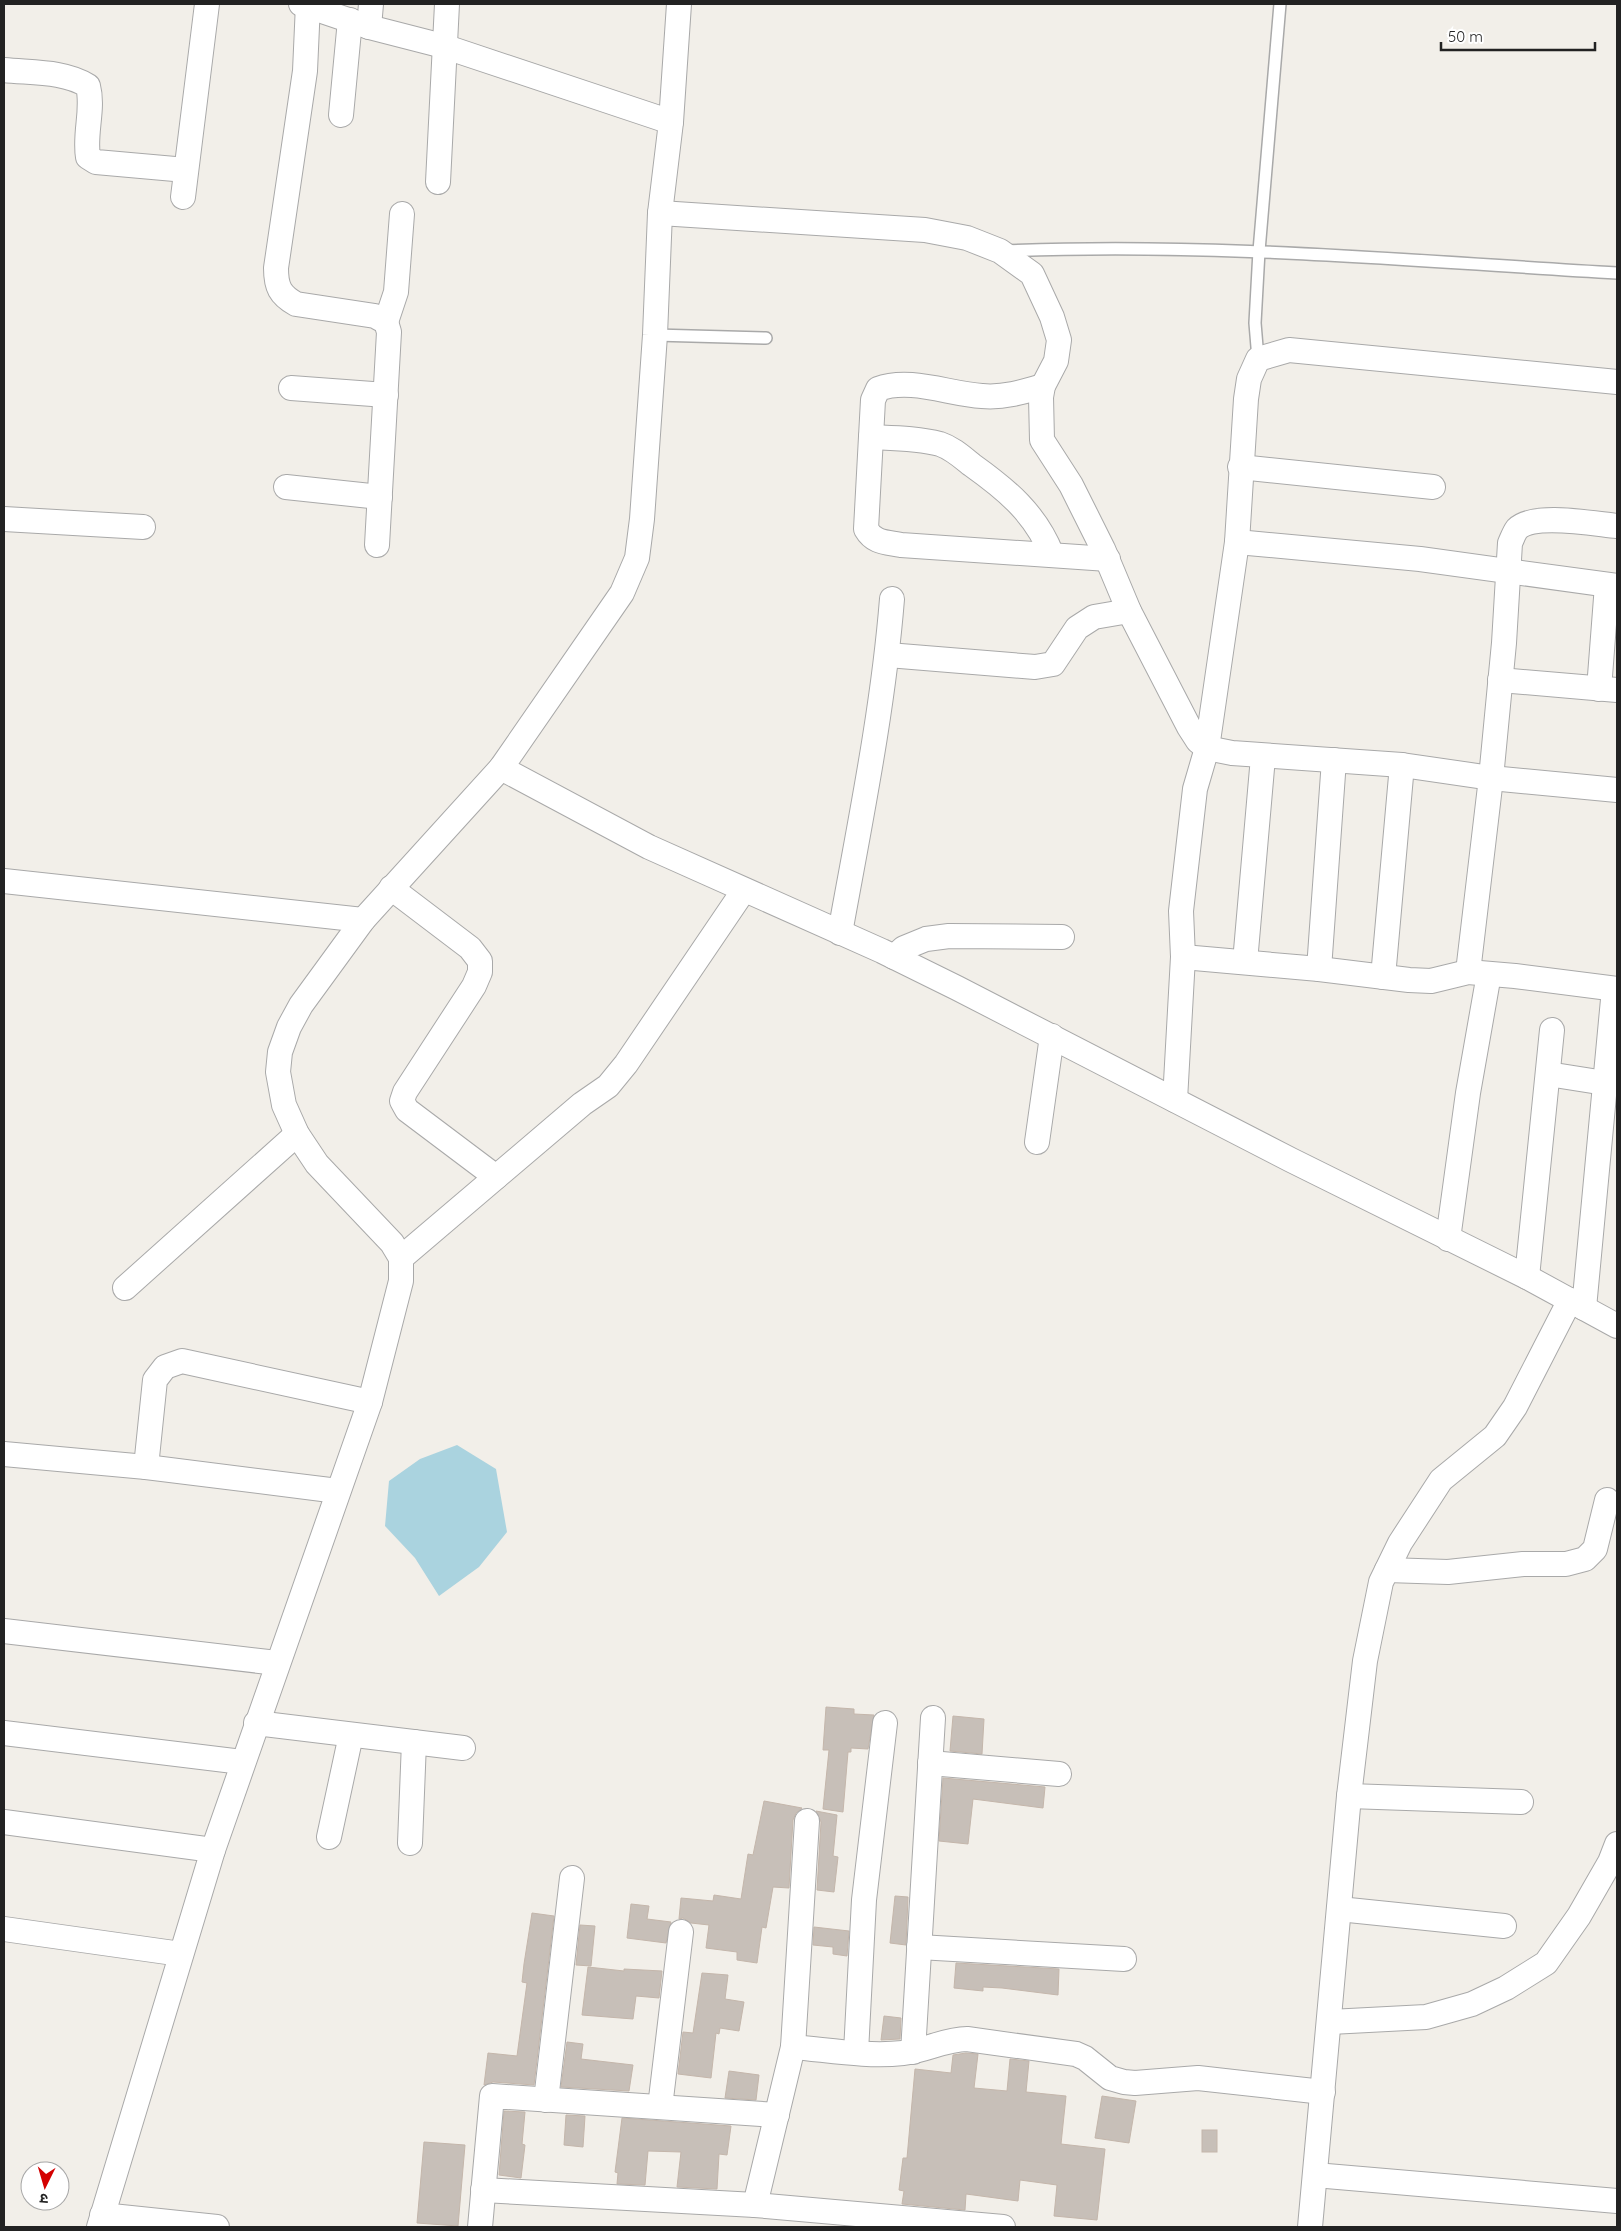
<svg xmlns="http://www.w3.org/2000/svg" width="1621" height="2231" viewBox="0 0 1621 2231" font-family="Quicksand,'Noto Sans Devanagari',sans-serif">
<rect width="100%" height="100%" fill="#f2efe9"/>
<polygon fill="#aad3df" points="457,1445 496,1469 507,1532 479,1567 439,1596 415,1558 385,1526 389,1481 420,1459"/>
<g fill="#c7bfb8" stroke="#c4b6ab">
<polygon points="826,1707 854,1709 854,1714 874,1715 868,1749 851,1748 851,1752 848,1752 843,1812 823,1809 829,1750 823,1750"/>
<polygon points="953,1716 984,1719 982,1754 950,1751"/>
<polygon points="943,1778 1045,1787 1043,1808 973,1799 968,1844 939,1841"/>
<polygon points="764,1801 802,1808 796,1813 793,1820 789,1888 773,1887 766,1928 762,1927 757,1963 737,1960 737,1952 706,1948 709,1925 691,1923 683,1918 679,1919 681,1898 713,1901 714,1895 741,1899 748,1854 753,1855"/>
<polygon points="816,1811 837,1815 833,1856 838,1857 834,1892 817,1890 821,1822"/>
<polygon points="895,1896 908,1897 906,1945 890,1943"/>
<polygon points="631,1904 649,1906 647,1919 671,1922 666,1943 627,1938"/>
<polygon points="532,1913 554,1916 534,2085 493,2082 484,2085 488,2053 517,2056 527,1983 522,1982 524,1964"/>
<polygon points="580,1925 595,1926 591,1966 576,1965"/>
<polygon points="814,1927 849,1931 847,1956 833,1954 833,1947 813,1945"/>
<polygon points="956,1963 1059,1969 1058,1995 1002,1988 983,1987 983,1991 954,1988"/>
<polygon points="588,1967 624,1971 624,1969 662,1971 659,1998 636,1996 633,2019 582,2015"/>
<polygon points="702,1973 728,1975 725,1999 744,2002 739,2031 720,2028 719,2034 716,2033 711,2078 678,2074 683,2032 693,2033"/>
<polygon points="884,2016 901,2018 900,2039 881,2040"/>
<polygon points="567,2042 583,2044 581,2059 633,2065 629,2091 561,2087"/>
<polygon points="966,2053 978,2054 974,2088 1007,2091 1010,2059 1029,2061 1026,2092 1066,2096 1061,2144 1105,2149 1097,2220 1054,2216 1057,2185 1020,2180 1018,2201 966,2194 965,2210 902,2204 904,2191 899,2190 903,2158 907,2158 915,2069 951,2073 953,2055"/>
<polygon points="729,2071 759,2075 756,2100 725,2098"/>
<polygon points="1102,2096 1136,2101 1129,2143 1095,2138"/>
<polygon points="504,2111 525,2112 522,2144 525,2145 521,2178 499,2175"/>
<polygon points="566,2115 585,2116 583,2147 564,2145"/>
<polygon points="622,2118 731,2126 727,2155 719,2154 717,2189 677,2187 681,2152 648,2151 645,2185 617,2184 618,2173 615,2172"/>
<rect x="1202" y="2130" width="15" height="22"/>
<polygon points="424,2142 465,2145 458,2226 417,2223"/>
</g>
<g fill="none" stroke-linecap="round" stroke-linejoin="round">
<defs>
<g id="lane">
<path d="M1004,251C1209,242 1413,261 1617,273"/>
<polyline points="655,335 766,338"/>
<polyline points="1258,359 1255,323 1259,251 1280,4"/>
</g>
<g id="street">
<polyline points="301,4 369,27 443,46 671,122"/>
<path d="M308,4L305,71L276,268C276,287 280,295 296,304L375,316L386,322L389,332L377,545"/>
<polyline points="369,27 371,4"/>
<path d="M4,70C31,73 65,71 88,86C94,109 84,133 88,157L96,162L186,170"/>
<polyline points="341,115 350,20"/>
<polyline points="438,182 447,4"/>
<polyline points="183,197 207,4"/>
<polyline points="660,213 925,230 967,238 1000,251 1032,274 1052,317 1059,340 1056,361 1043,386 1041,397 1042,440 1071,485 1103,549 1129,611 1189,727 1198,741 1207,748 1232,753 1402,765 1491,778 1617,790"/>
<polyline points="386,322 396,292 402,214"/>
<path d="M1043,386C1023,392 1003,398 982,396C949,394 910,377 878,389L873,400L866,529C874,543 886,542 901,545L1108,559"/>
<polyline points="291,388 386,395"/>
<path d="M871,437C893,438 918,438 940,444C952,448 962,457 972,465C1007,490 1036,514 1052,555"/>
<polyline points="1240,467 1433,487"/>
<polyline points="286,487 380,497"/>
<polyline points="4,519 143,527"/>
<polyline points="1237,542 1420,559 1617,586"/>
<polyline points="888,655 1035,667 1053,664 1077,628 1094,617 1129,611"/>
<polyline points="1500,680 1617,690"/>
<polyline points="1599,689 1607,585"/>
<polyline points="501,768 649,847 882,951 957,988 1291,1160 1527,1277 1617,1326"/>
<polyline points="4,881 363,920"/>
<polyline points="391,888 470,948 480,961 480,972 474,986 405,1092 402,1101 407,1110 496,1177"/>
<path d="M840,933C860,822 883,711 892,599"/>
<polyline points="894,957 904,948 926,939 949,936 1062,937"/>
<polyline points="1183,957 1319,969 1409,980 1431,981 1468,972 1515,976 1617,989"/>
<polyline points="1245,962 1263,757"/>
<polyline points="1319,969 1334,760"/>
<path d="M1468,972L1491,778L1504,643L1510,543C1512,539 1514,533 1517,529C1534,512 1595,524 1617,526"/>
<polyline points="1383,977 1402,765"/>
<polyline points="1548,1074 1605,1083"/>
<polyline points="1175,1100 1183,957 1181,911 1195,789 1207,748 1237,542 1246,399 1249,379 1258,359 1289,350 1617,382"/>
<polyline points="1037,1142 1052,1036"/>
<polyline points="1448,1239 1468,1093 1489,974"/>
<polyline points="401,1258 582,1104 608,1086 626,1064 744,890"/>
<polyline points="1527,1277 1552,1030"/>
<polyline points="125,1288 297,1134"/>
<polyline points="1584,1308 1614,989"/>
<polyline points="4,1454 146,1467 338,1491"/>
<polyline points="146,1467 155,1380 165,1367 182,1361 370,1402"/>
<polyline points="1387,1570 1448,1572 1523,1564 1566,1564 1585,1559 1595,1549 1607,1500"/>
<polyline points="4,1631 277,1663"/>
<polyline points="256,1723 463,1748"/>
<polyline points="4,1733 242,1762"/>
<polyline points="930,1763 1059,1774"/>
<polyline points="1349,1796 1521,1802"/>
<polyline points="4,1822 213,1850"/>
<polyline points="329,1837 351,1735"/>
<polyline points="410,1843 414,1742"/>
<polyline points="1339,1909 1504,1926"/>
<polyline points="4,1929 181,1954"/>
<polyline points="919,1947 1124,1959"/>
<polyline points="1330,2022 1426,2017 1472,2004 1506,1988 1546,1963 1579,1916 1610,1862 1617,1844"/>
<path d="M793,2047C829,2050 867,2057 903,2053C925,2051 945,2039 967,2039L1076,2054L1085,2058L1110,2078L1124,2082L1135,2083L1198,2078L1323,2092"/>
<polyline points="856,2052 864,1900 885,1723"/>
<polyline points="913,2052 933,1718"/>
<polyline points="546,2100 572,1878"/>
<polyline points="660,2107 681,1932"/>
<polyline points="1315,2175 1617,2201"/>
<polyline points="483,2190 755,2205 1003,2227"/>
<polyline points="755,2205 793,2047 807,1821"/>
<polyline points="102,2215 217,2227"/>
<polyline points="99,2227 213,1850 370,1402 401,1281 401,1258 392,1243 317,1164 297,1134 284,1105 278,1072 280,1052 289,1027 301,1005 363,920 501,768 622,593 637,558 642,519 655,335 660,213 671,122 679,4"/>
<polyline points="480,2227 492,2096 777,2115"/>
<polyline points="1310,2227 1349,1796 1365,1661 1381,1582 1400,1543 1441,1480 1495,1436 1515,1407 1570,1300"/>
</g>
</defs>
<use href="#lane" stroke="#a9a9a9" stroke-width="14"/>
<use href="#street" stroke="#a9a9a9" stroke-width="26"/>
<use href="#lane" stroke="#fff" stroke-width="11"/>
<use href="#street" stroke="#fff" stroke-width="24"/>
</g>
<rect width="1621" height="2231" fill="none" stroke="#222222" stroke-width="10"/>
<g transform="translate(45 2186) rotate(185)"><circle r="24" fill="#ffffff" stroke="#a7a7a7"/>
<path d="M0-4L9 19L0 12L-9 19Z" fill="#d40000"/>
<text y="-8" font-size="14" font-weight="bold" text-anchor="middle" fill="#222222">उ</text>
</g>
<path d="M1441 42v8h154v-8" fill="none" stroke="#222222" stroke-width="2.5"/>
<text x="1448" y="42" font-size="15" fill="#222222" stroke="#ffffff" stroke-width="4" paint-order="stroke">50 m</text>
</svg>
